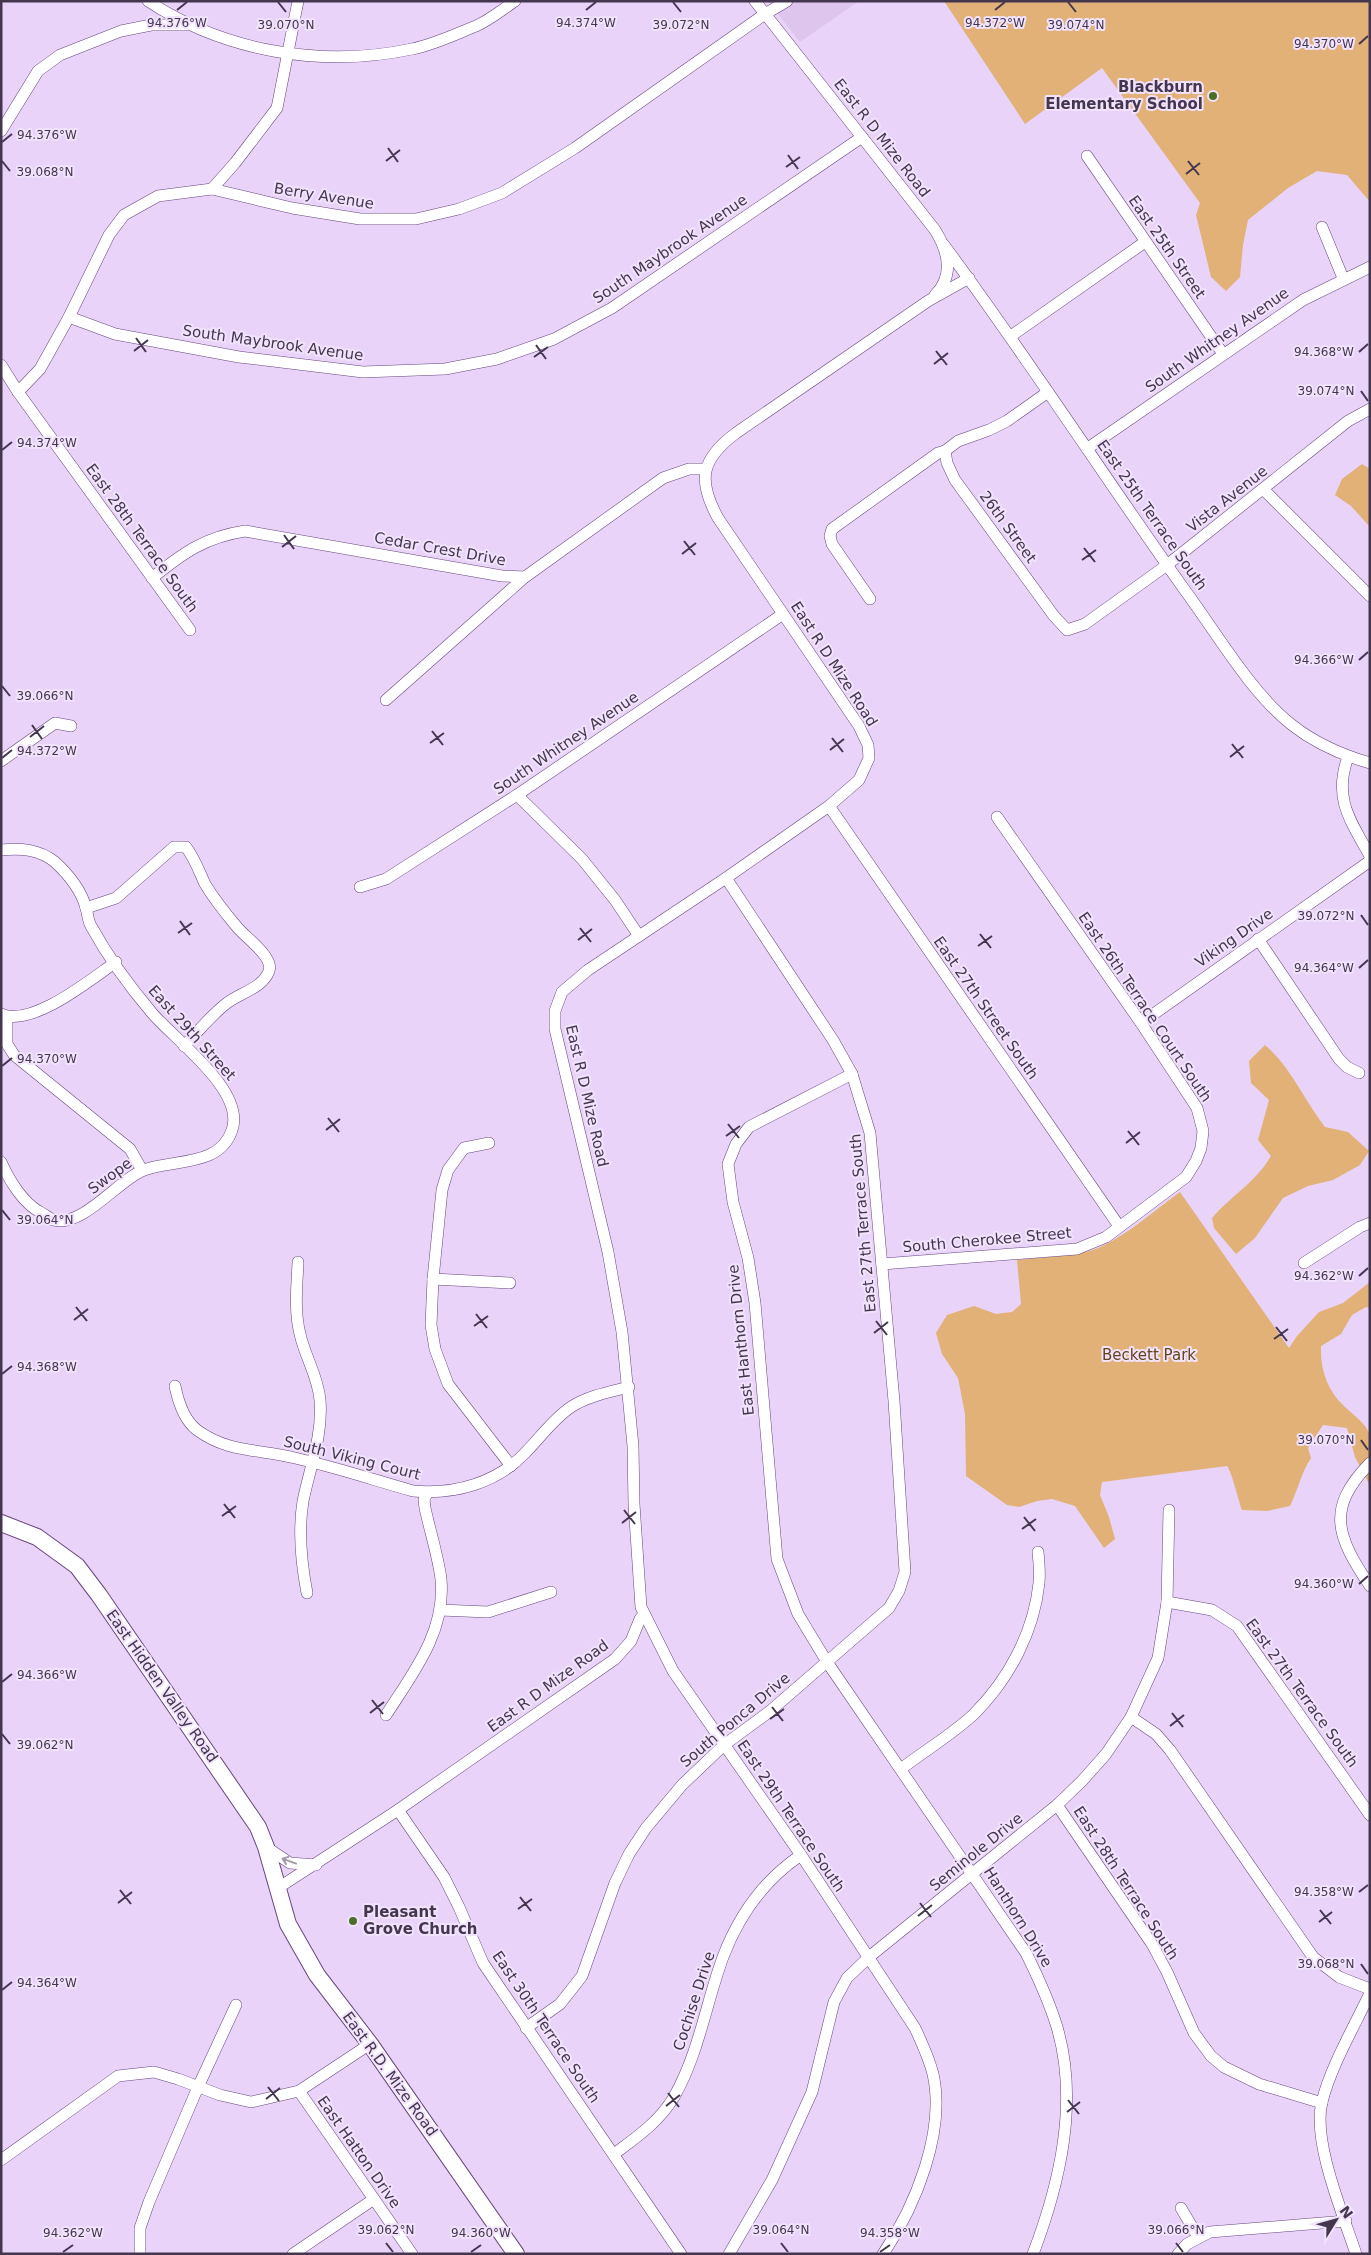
<svg xmlns="http://www.w3.org/2000/svg" width="1371" height="2255" viewBox="0 0 1371 2255" font-family="'DejaVu Sans',sans-serif">
<rect width="100%" height="100%" fill="#e9d3f9"/>
<polygon fill="#ddc5ee" points="768,1 859,1 800,42"/>
<g fill="#e2b177">
<polygon points="944,1 1370,1 1370,202 1347,175 1317,171 1288,188 1248,220 1243,245 1240,277 1226,291 1211,277 1196,215 1200,203 1102,68 1025,124"/>
<polygon points="1362,464 1370,469 1370,527 1351,506 1335,495 1342,479"/>
<path d="M1265,1045C1291,1067 1304,1100 1325,1127L1348,1132L1369,1151L1360,1165L1333,1180L1308,1186L1283,1198L1255,1238L1236,1254L1214,1228L1212,1218C1231,1196 1256,1182 1271,1156L1258,1140L1269,1100L1251,1083L1249,1061Z"/>
<path d="M1180,1192L1289,1348L1297,1336L1319,1312L1343,1303L1370,1282V1308L1366,1307L1352,1315L1341,1334L1321,1346C1320,1369 1327,1390 1344,1406C1353,1415 1365,1422 1370,1435C1371,1445 1370,1474 1370,1486L1355,1457L1347,1428L1323,1425L1308,1448L1311,1458C1301,1473 1298,1490 1290,1506L1267,1511L1242,1510C1238,1499 1232,1472 1227,1466L1102,1482L1100,1495L1109,1517L1115,1539L1104,1548L1075,1506L1052,1499L1037,1501L1019,1507L1007,1505L966,1476L965,1414L958,1378L942,1354L936,1333L947,1315L974,1306L996,1314L1012,1312L1021,1304L1017,1260C1040,1257 1064,1257 1086,1252C1118,1244 1153,1211 1180,1192Z"/>
</g>
<g fill="none" stroke-linecap="round" stroke-linejoin="round">
<defs>
<g id="minor">
<path d="M148,1C225,52 322,68 412,49C433,45 456,34 476,26C490,20 503,9 515,1"/>
<path d="M755,1L935,230C948,251 955,275 935,295"/>
<polyline points="1,131 38,71 60,55 121,31 151,25 185,25"/>
<polyline points="1087,156 1223,354"/>
<polyline points="212,189 235,163 277,108 298,1"/>
<polyline points="1322,227 1343,278"/>
<path d="M944,245C1027,357 1103,475 1184,589C1216,632 1250,692 1292,725C1315,743 1342,755 1370,763"/>
<polyline points="69,317 115,334 239,357 363,372 445,369 497,359 554,339 612,308 862,137"/>
<polyline points="1011,336 1145,242"/>
<polyline points="1,365 18,392 190,630"/>
<polyline points="18,392 40,369 69,317 109,235 124,215 158,196 212,189 292,208 360,219 416,219 459,209 502,193 575,148 765,14 787,1"/>
<polyline points="1088,448 1303,300 1370,267"/>
<polyline points="945,451 947,463 955,480 1054,616 1067,630 1085,624 1167,565 1348,421 1370,409"/>
<polyline points="1264,490 1370,596"/>
<path d="M152,578C183,553 205,537 245,531L502,576L525,577"/>
<polyline points="870,599 832,544 830,536 832,529 938,453 945,451 958,441 989,430 1007,421 1048,392"/>
<polyline points="386,700 525,577 663,478 689,469 705,469"/>
<path d="M1348,757C1333,798 1350,820 1370,856"/>
<polyline points="1,761 55,723 71,726"/>
<polyline points="517,795 582,859 615,900 639,936"/>
<polyline points="829,806 1119,1226"/>
<path d="M1,850C20,848 39,849 55,862C69,875 81,889 86,908C88,915 88,921 91,926C108,957 130,987 152,1013C175,1040 246,1091 232,1130C220,1167 174,1159 144,1170C119,1179 83,1228 53,1220C49,1218 44,1214 40,1212C23,1203 9,1180 1,1162"/>
<polyline points="360,887 386,879 517,795 783,614"/>
<path d="M86,908L116,898L174,847H186C195,859 199,871 205,884C214,899 226,914 237,927C246,938 274,957 269,971C263,988 240,993 227,1003C211,1015 198,1032 184,1046"/>
<polyline points="1258,939 1339,1059 1347,1067 1359,1073"/>
<path d="M1,1014C32,1028 91,979 116,962"/>
<polyline points="7,1017 7,1044 14,1055 130,1149 142,1170"/>
<polyline points="1141,1023 1370,861"/>
<path d="M852,1074L749,1127L736,1144L728,1164L733,1202L748,1258L755,1303L777,1559L798,1614L827,1662L1026,1953C1038,1977 1049,2001 1057,2027C1079,2102 1060,2183 1033,2254"/>
<polyline points="489,1143 464,1148 448,1170 442,1190 433,1279 431,1325 435,1349 448,1384 511,1466"/>
<path d="M298,1262C297,1286 294,1310 300,1334C305,1357 318,1376 320,1400C323,1435 310,1467 303,1501C298,1532 301,1562 307,1593"/>
<polyline points="1304,1263 1360,1227 1370,1223"/>
<polyline points="882,1264 1077,1249 1106,1237 1186,1177 1196,1161 1201,1148 1203,1131 1197,1108 1141,1023 997,817"/>
<polyline points="433,1279 510,1283"/>
<path d="M175,1386C178,1401 184,1420 197,1430C228,1453 260,1449 295,1458C335,1467 374,1480 413,1491C454,1495 497,1483 525,1453C540,1438 553,1419 571,1407C588,1396 609,1392 629,1387"/>
<path d="M1370,1463C1325,1509 1337,1537 1370,1586"/>
<polyline points="1167,1602 1212,1610 1237,1626 1370,1815"/>
<polyline points="440,1610 488,1612 551,1592"/>
<path d="M386,1715C413,1673 446,1632 441,1579C438,1556 430,1531 425,1508L424,1500L427,1493"/>
<polyline points="1131,1717 1156,1734 1170,1750 1313,1957 1339,1977 1370,1989"/>
<path d="M901,1769C924,1751 953,1734 974,1714C1009,1679 1034,1632 1039,1583C1040,1573 1039,1562 1038,1552"/>
<polyline points="1057,1805 1152,1944 1167,1972 1194,2033 1211,2056 1224,2067 1259,2084 1322,2103"/>
<polyline points="398,1810 444,1877 459,1907 483,1963 681,2254"/>
<polyline points="266,1847 290,1863 316,1865"/>
<polyline points="278,1888 398,1810 615,1659 631,1641 640,1619 644,1614"/>
<polyline points="526,2028 560,2004 582,1976 615,1883 629,1854 646,1828 682,1785 724,1745 769,1712 889,1608 899,1591 905,1572 894,1401 870,1133 852,1074 833,1040 726,878"/>
<polyline points="299,2091 412,2254"/>
<path d="M614,2154C637,2137 659,2122 674,2097C699,2053 706,2003 723,1957C739,1915 764,1880 801,1855"/>
<polyline points="1,2160 118,2076 154,2072 178,2079 220,2095 251,2102 299,2091 370,2044"/>
<polyline points="1181,2208 1198,2237"/>
<polyline points="140,2254 140,2228 149,2202 198,2087 236,2005"/>
<polyline points="293,2254 374,2199"/>
<polyline points="729,2254 772,2180 812,2092 834,2002 847,1978 869,1957 1057,1805 1082,1781 1106,1754 1131,1717 1158,1658 1167,1602 1169,1510"/>
<path d="M883,2254C915,2207 946,2132 933,2074C929,2058 922,2043 915,2028L801,1855L673,1671L641,1607L634,1504L633,1446L622,1332L608,1252L555,1029V1011L562,992L588,970L726,878L829,806L859,780L869,758L868,745L859,726L718,518C697,480 701,459 736,433L928,301L969,278"/>
<polyline points="1178,2254 1187,2244 1210,2232 1346,2221"/>
<path d="M1356,2254C1343,2214 1312,2141 1322,2102C1330,2068 1355,2025 1370,1993"/>
</g>
<polyline id="secondary" points="1,1523 37,1537 77,1566 99,1595 258,1827 266,1847 288,1924 317,1975 370,2044 516,2254"/>
</defs>
<use href="#minor" stroke="#67467d" stroke-width="12"/>
<use href="#secondary" stroke="#67467d" stroke-width="18"/>
<use href="#minor" stroke="#fff" stroke-width="11"/>
<use href="#secondary" stroke="#fff" stroke-width="16"/>
</g>
<defs><path id="oneway-shaft" d="M-6 0H5M1.5-3L5.5 0L1.5 3" fill="none" stroke-width="1.6" stroke-linecap="round" stroke-linejoin="round" transform="scale(1.25)"/></defs>
<use stroke="#a29aa8" href="#oneway-shaft" transform="translate(289 1861) rotate(-160)"/>
<path fill="none" stroke="#453650" stroke-width="2" d="M278,2L286,12M673,2L681,12M1068,2L1076,12M177,10L187,2M586,10L596,2M995,10L1005,2M1359,44L1368,36M2,142L12,134M388,148L398,162M788,155L798,169M2,161L10,171M386,161L400,150M1188,161L1199,175M786,167L800,157M1186,174L1200,163M136,338L146,352M536,345L546,359M134,351L148,340M936,351L947,365M1359,352L1368,344M534,357L548,347M934,364L948,353M1361,391L1368,401M2,450L12,442M284,535L294,549M684,541L695,555M282,547L296,536M1084,548L1095,562M682,554L696,543M1082,560L1096,550M1359,660L1368,652M2,686L10,696M32,725L42,739M432,731L443,745M30,737L44,726M832,738L843,752M430,743L444,733M1232,744L1243,758M830,750L844,739M1230,757L1244,746M2,758L12,750M1361,915L1368,925M180,921L190,935M580,928L591,942M178,933L192,923M980,934L991,948M578,940L592,929M978,946L992,936M1359,968L1368,960M2,1066L12,1058M328,1118L339,1132M728,1124L739,1138M326,1130L340,1119M1128,1131L1139,1145M726,1136L740,1126M1126,1143L1140,1132M2,1210L10,1220M1359,1276L1368,1268M76,1307L87,1321M476,1314L487,1328M74,1320L88,1309M876,1321L887,1335M474,1326L488,1316M1276,1327L1287,1341M874,1333L888,1322M1274,1339L1288,1329M2,1374L12,1366M1361,1440L1368,1450M224,1504L235,1518M624,1510L635,1524M222,1516L236,1506M1024,1517L1035,1531M622,1523L636,1512M1022,1529L1036,1519M1359,1584L1368,1576M2,1682L12,1674M372,1700L383,1714M772,1707L783,1721M370,1713L384,1702M1172,1713L1183,1727M770,1719L784,1709M1170,1726L1184,1715M2,1734L10,1744M120,1890L131,1904M1359,1892L1368,1885M520,1897L531,1911M118,1903L132,1892M920,1903L931,1917M518,1909L532,1899M1320,1910L1331,1924M918,1916L932,1905M1319,1922L1332,1912M1361,1964L1368,1974M2,1990L12,1982M268,2087L279,2101M668,2093L679,2107M266,2099L280,2088M1068,2100L1079,2114M666,2106L680,2095M1067,2112L1080,2102M386,2243L393,2252M781,2243L788,2252M1176,2243L1183,2252M63,2252L73,2245M471,2252L481,2245M880,2252L890,2245"/>
<g fill="#4c6e26" stroke="#f2e3fd" stroke-width="2">
<circle cx="1213" cy="96" r="5"/>
<circle cx="353" cy="1921" r="5"/>
</g>
<g text-anchor="middle" stroke-width="4" stroke-linejoin="round" paint-order="stroke">
<g font-size="15" font-weight="bold" fill="#453650" stroke="#f2e3fd" text-anchor="end">
<text x="1203" y="92">Blackburn<tspan x="1203" dy="17">Elementary School</tspan></text>
<text x="363" y="1917" text-anchor="start">Pleasant<tspan x="363" dy="17">Grove Church</tspan></text>
</g>
<g font-size="15" fill="#453650" stroke="#f2e3fd">
<text transform="translate(882 138) rotate(52)" y="5">East R D Mize Road</text>
<text transform="translate(324 196) rotate(9)" y="5">Berry Avenue</text>
<text transform="translate(1167 247) rotate(55)" y="5">East 25th Street</text>
<text transform="translate(670 249) rotate(-34)" y="5">South Maybrook Avenue</text>
<text transform="translate(1217 340) rotate(-35)" y="5">South Whitney Avenue</text>
<text transform="translate(273 343) rotate(8)" y="5">South Maybrook Avenue</text>
<text transform="translate(1227 499) rotate(-38)" y="5">Vista Avenue</text>
<text transform="translate(1152 515) rotate(55)" y="5">East 25th Terrace South</text>
<text transform="translate(1008 527) rotate(54)" y="5">26th Street</text>
<text transform="translate(142 538) rotate(54)" y="5">East 28th Terrace South</text>
<text transform="translate(440 549) rotate(10)" y="5">Cedar Crest Drive</text>
<text transform="translate(834 664) rotate(57)" y="5">East R D Mize Road</text>
<text transform="translate(566 743) rotate(-34)" y="5">South Whitney Avenue</text>
<text transform="translate(1234 938) rotate(-35)" y="5">Viking Drive</text>
<text transform="translate(1145 1007) rotate(56)" y="5">East 26th Terrace Court South</text>
<text transform="translate(986 1008) rotate(55)" y="5">East 27th Street South</text>
<text transform="translate(192 1033) rotate(48)" y="5">East 29th Street</text>
<text transform="translate(587 1096) rotate(77)" y="5">East R D Mize Road</text>
<text transform="translate(110 1176) rotate(-36)" y="5">Swope</text>
<text transform="translate(863 1223) rotate(-95)" y="5">East 27th Terrace South</text>
<text transform="translate(987 1240) rotate(-5)" y="5">South Cherokee Street</text>
<text transform="translate(741 1340) rotate(-96)" y="5">East Hanthorn Drive</text>
<text transform="translate(352 1458) rotate(14)" y="5">South Viking Court</text>
<text transform="translate(162 1686) rotate(55)" y="5">East Hidden Valley Road</text>
<text transform="translate(548 1686) rotate(-36)" y="5">East R D Mize Road</text>
<text transform="translate(1302 1693) rotate(54)" y="5">East 27th Terrace South</text>
<text transform="translate(735 1720) rotate(-40)" y="5">South Ponca Drive</text>
<text transform="translate(791 1816) rotate(56)" y="5">East 29th Terrace South</text>
<text transform="translate(976 1852) rotate(-39)" y="5">Seminole Drive</text>
<text transform="translate(1126 1883) rotate(57)" y="5">East 28th Terrace South</text>
<text transform="translate(1018 1917) rotate(58)" y="5">Hanthorn Drive</text>
<text transform="translate(694 2001) rotate(-72)" y="5">Cochise Drive</text>
<text transform="translate(546 2027) rotate(56)" y="5">East 30th Terrace South</text>
<text transform="translate(390 2074) rotate(54)" y="5">East R.D. Mize Road</text>
<text transform="translate(359 2152) rotate(55)" y="5">East Hatton Drive</text>
</g>
<g font-size="15" fill="#64441a" stroke="#f2e3fd">
<text x="1149" y="1360">Beckett Park</text>
</g>
</g>
<g font-size="12" text-anchor="middle" fill="#453650" stroke="#f2e3fd" stroke-width="4" stroke-linejoin="round" paint-order="stroke">
<text x="177" y="27">94.376°W</text>
<text x="586" y="27">94.374°W</text>
<text x="995" y="27">94.372°W</text>
<text x="286" y="29">39.070°N</text>
<text x="681" y="29">39.072°N</text>
<text x="1076" y="29">39.074°N</text>
<text x="1324" y="48">94.370°W</text>
<text x="47" y="139">94.376°W</text>
<text x="45" y="176">39.068°N</text>
<text x="1324" y="356">94.368°W</text>
<text x="1326" y="395">39.074°N</text>
<text x="47" y="447">94.374°W</text>
<text x="1324" y="664">94.366°W</text>
<text x="45" y="700">39.066°N</text>
<text x="47" y="755">94.372°W</text>
<text x="1326" y="920">39.072°N</text>
<text x="1324" y="972">94.364°W</text>
<text x="47" y="1063">94.370°W</text>
<text x="45" y="1224">39.064°N</text>
<text x="1324" y="1280">94.362°W</text>
<text x="47" y="1371">94.368°W</text>
<text x="1326" y="1444">39.070°N</text>
<text x="1324" y="1588">94.360°W</text>
<text x="47" y="1679">94.366°W</text>
<text x="45" y="1749">39.062°N</text>
<text x="1324" y="1896">94.358°W</text>
<text x="1326" y="1968">39.068°N</text>
<text x="47" y="1987">94.364°W</text>
<text x="386" y="2234">39.062°N</text>
<text x="781" y="2234">39.064°N</text>
<text x="1176" y="2234">39.066°N</text>
<text x="73" y="2237">94.362°W</text>
<text x="481" y="2237">94.360°W</text>
<text x="890" y="2237">94.358°W</text>
</g>
<rect width="1371" height="2255" fill="none" stroke="#453650" stroke-width="5"/>
<g transform="translate(1336 2220) rotate(53)" stroke="#f2e3fd" stroke-width="4" paint-order="stroke">
<path d="M0-4L9 19L0 12L-9 19Z" fill="#453650"/>
<text y="-8" font-size="14" font-weight="bold" text-anchor="middle" fill="#453650">N</text>
</g>
</svg>
